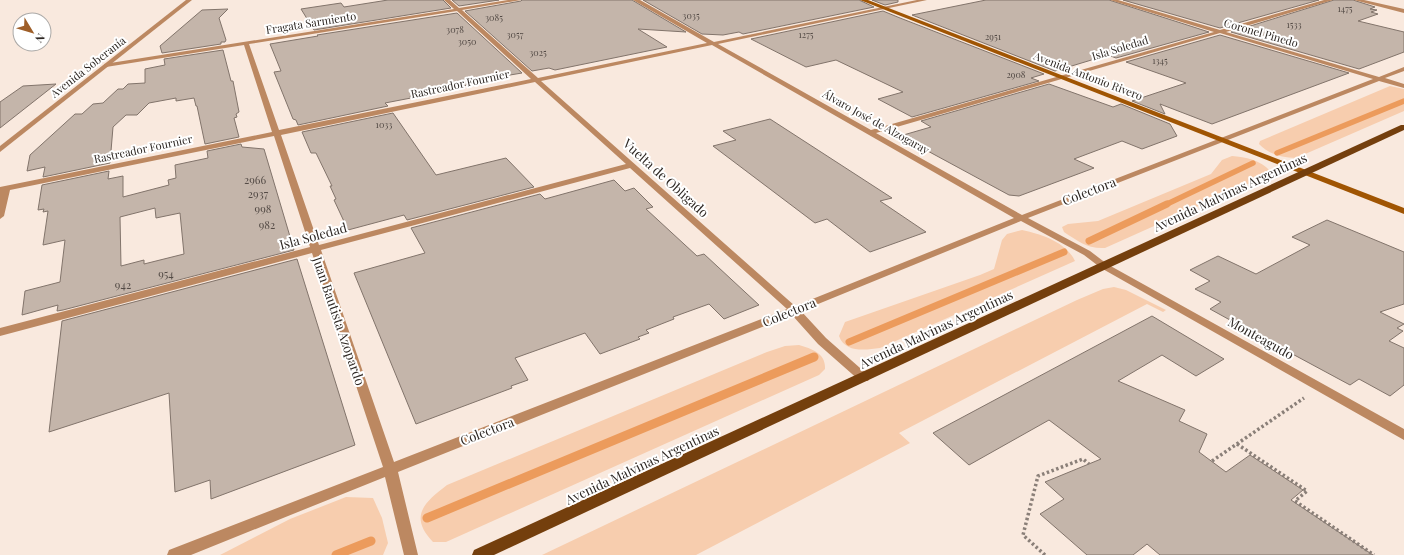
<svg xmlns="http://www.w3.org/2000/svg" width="1404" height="555" viewBox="0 0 1404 555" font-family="'Playfair Display',serif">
<rect width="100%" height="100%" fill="#f9e9de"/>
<g fill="#f7cdae">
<path d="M1390,86L1404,89V111L1296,158C1281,157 1270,155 1259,144L1260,141Z"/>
<path d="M1232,156C1245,157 1261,160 1270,171L1268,175L1105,248C1087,249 1078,241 1064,232L1062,227L1068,224L1098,221L1211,174L1222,160Z"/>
<path d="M1022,230C1041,234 1066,242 1075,261L880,348C865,350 845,353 839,336L845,322L980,275L994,269L1002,240L1007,234Z"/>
<polygon points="1114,287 1126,290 1166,310 1163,312 1147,304 899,433 910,443 696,555 542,555 1077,300 1103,289"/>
<path d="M799,345C812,349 826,353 825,369L819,375L446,542H433C408,516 425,502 447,485L767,352L785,346Z"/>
<polygon points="346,497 373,498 382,518 388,543 383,555 220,555 290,519"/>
</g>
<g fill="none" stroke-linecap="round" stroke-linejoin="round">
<g stroke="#ec9b5c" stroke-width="5.5">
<polyline points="1277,153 1404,101"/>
<polyline points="1165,205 1253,163"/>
</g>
<g stroke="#ec9b5c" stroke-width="7">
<polyline points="1089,241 1167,204"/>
<polyline points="849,342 1064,252"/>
</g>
<g stroke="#ec9b5c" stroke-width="9">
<polyline points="427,518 814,357"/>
<polyline points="336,555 371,541"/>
</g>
</g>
<g fill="#c4b5aa" stroke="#82746b" fill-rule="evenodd">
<polygon points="388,0 443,0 451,8 314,30 301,9 341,3 344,7"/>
<polygon points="452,0 499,0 459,6"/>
<polygon points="522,0 632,0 686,32 638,29 667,47 555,70 549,68 532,71 465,11 521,1"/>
<polygon points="643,0 859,0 874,7 743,34 739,32 723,35 702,34"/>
<polygon points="872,0 898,0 898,2 885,5"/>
<polygon points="986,0 1109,0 1209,32 1116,58 1108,55 1055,71 912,15"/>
<polygon points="1123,0 1319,0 1220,28"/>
<polygon points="1334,0 1353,0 1375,7 1370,9 1377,10 1371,12 1378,14 1358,21 1404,32 1404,52 1359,69 1231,32"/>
<polygon points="228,9 219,18 226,40 225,42 221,42 221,44 162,53 160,46 202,10"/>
<polygon points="883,11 900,18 1044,74 1031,78 1039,81 912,117 878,99 903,92 836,60 806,67 751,39"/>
<polygon points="457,13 522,73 504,76 505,78 410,96 411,98 385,103 388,106 298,125 296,120 293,119 274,72 281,71 270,44 318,36 317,35"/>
<polygon points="1220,35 1349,73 1212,124 1160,104 1165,114 1132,101 1186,83 1126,62"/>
<polygon points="223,50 231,81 233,81 239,112 236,114 237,117 234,118 239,137 205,144 197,106 196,106 194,98 176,101 176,98 149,103 137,115 126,115 113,127 110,163 43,177 45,167 27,171 30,155 75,114 82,114 93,104 103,103 118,89 123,89 128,84 145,83 145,69 165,65 164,59"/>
<polygon points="56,84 0,128 0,102 23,86"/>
<polygon points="1049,84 1113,107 1121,104 1170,124 1177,136 1142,149 1122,141 1074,159 1094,168 1019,196 1009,195 900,136 931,127 921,121"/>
<polygon points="393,113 436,175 506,158 534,187 407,220 404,215 348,230 334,200 336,199 330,186 332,186 316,153 311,153 302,132"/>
<polygon points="770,119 892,198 880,201 926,232 870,252 827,219 815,223 713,146 736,140 723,131"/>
<path d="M241,144L242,147L264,149L294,250L63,310L57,311L58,305L22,315L25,291L60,282L65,240L43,245L48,211L43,212L44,209L38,210L42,185L109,171L108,179L123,176V197L169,185L168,180L176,178L175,165L208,158L207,151ZM155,208L156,218L180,213L184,254L144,264V260L121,266L120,217Z"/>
<polygon points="614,180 625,191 634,188 653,207 646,209 697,256 704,254 759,305 724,319 709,304 673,317 674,319 646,330 649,333 638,337 640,339 600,354 585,333 515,358 528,380 511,386 512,388 416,424 354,273 425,253 411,228 540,194 545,199"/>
<polygon points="1327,220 1404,252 1404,304 1380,312 1404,324 1397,328 1403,331 1389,341 1404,348 1404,385 1390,396 1359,379 1350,385 1259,336 1210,309 1221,302 1195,289 1210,281 1190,270 1218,256 1256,274 1310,245 1292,237"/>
<polygon points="297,259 355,445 211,499 210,480 175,492 169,393 49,432 62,321"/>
<polygon points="1152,316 1224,359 1196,376 1162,355 1118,381 1185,410 1179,421 1207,434 1199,452 1226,472 1250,455 1303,490 1291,500 1373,555 1160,555 1147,544 1133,555 1087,555 1040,514 1064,499 1045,482 1101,459 1049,420 969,465 933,433"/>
</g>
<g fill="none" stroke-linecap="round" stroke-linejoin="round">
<g stroke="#8a7f78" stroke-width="3.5" stroke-dasharray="2.5 2.5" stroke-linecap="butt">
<polyline points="1237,444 1307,491 1295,501 1374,555"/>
<polyline points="1212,461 1304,398"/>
<polyline points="1045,555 1023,535 1038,476 1083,459 1089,464"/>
</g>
<g fill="#bc8861" fill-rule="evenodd">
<path d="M444,0H450L459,8L508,0H521L462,10L538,78L707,43L633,0H640L714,42L917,0H927L718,44L871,130L1214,32L1110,0H1118L1220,30L1324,0H1333L1226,32L1379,77L1404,67V71L1385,78L1404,84V88L1379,81L1028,218L1090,251L1107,264L1404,429V440L1101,268L1084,255L1021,221L801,311L826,338L868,375L870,378L868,381H860L818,344L792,315L398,472L418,555H404L385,477L191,555H167L169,550L383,467L312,253L0,336V328L310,247L274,136L10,190L4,216L0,219V187L272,132L244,45L106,67L104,66V64L454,9ZM457,11L531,79L279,130L249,44ZM1220,33L1373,79L1022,215L876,133ZM712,45L1014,218L795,306L541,81ZM535,82L626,164L319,245L281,135ZM630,168L787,309L394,462L321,250Z"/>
<polygon points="1354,0 1364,0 1404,9 1404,13"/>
</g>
<polygon fill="#bc8861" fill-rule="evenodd" points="186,0 192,0 0,152 0,146"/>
<polygon fill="#a05503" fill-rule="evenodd" points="860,0 868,0 1404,208 1404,214"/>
<polygon fill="#743f0d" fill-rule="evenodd" points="1401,125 1404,125 1404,130 494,555 472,555 474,550"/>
</g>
<g text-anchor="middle" stroke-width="4" stroke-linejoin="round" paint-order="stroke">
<g font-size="9" fill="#534a45">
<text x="1345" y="12">1475</text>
<text x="691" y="19">3035</text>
<text x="494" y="21">3085</text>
<text x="1294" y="28">1533</text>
<text x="455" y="33">3078</text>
<text x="515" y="38">3057</text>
<text x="806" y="38">1275</text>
<text x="993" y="40">2951</text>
<text x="467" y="45">3050</text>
<text x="538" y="56">3025</text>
<text x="1160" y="64">1345</text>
<text x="1016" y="78">2908</text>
<text x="384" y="128">1033</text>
</g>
<g font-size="11" fill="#2d2723" stroke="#fff">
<text transform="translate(311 23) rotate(-9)" y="4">Fragata Sarmiento</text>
<text transform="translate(1261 33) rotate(16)" y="4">Coronel Pinedo</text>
<text transform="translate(1120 48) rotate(-17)" y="4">Isla Soledad</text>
<text transform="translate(88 67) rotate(-38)" y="4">Avenida Soberanía</text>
<text transform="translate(1088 76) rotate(21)" y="4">Avenida Antonio Rivero</text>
<text transform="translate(460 84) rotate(-12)" y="4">Rastreador Fournier</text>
<text transform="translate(876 122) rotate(29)" y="4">Álvaro José de Alzogaray</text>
<text transform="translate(143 149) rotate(-12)" y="4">Rastreador Fournier</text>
</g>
<g font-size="11" fill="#534a45">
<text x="255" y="184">2966</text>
<text x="258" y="198">2937</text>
<text x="263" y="213">998</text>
<text x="267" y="229">982</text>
<text x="166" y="278">954</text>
<text x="123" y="289">942</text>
</g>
<g font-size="13" fill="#2d2723" stroke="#fff">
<text transform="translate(666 178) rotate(42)" y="5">Vuelta de Obligado</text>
<text transform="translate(1089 191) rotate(-21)" y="5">Colectora</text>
<text transform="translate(1230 192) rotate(-25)" y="5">Avenida Malvinas Argentinas</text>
<text transform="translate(313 236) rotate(-15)" y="5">Isla Soledad</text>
<text transform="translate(789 312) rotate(-22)" y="5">Colectora</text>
<text transform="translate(339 321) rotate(71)" y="5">Juan Bautista Azopardo</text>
<text transform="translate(936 329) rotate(-25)" y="5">Avenida Malvinas Argentinas</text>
<text transform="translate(1261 338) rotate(29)" y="5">Monteagudo</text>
<text transform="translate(487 431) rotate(-21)" y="5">Colectora</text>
<text transform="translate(642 465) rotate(-25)" y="5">Avenida Malvinas Argentinas</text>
</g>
</g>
<g transform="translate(32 32) rotate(128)"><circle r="19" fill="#ffffff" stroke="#aba9a7"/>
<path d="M0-3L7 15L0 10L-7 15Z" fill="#9e5e28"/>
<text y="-6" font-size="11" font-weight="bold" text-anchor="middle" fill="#2d2723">N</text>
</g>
</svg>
